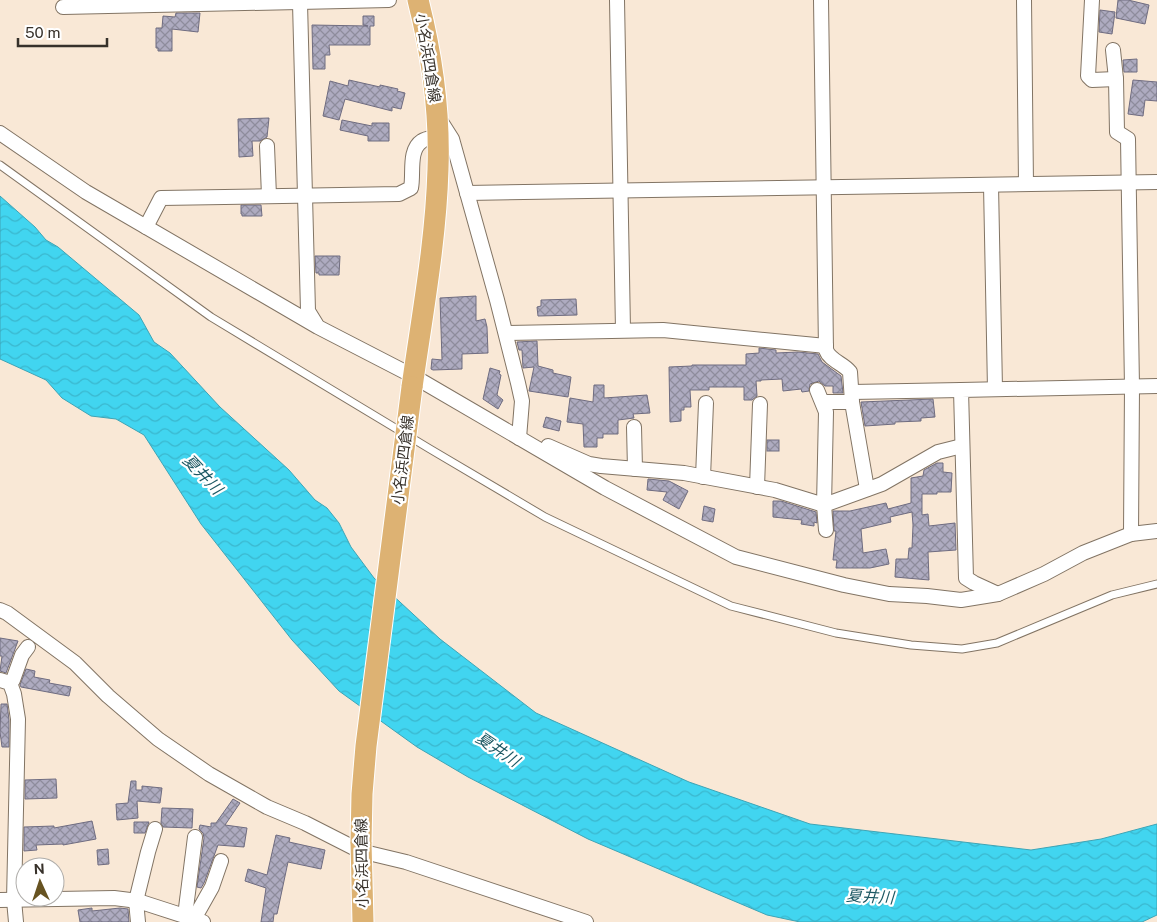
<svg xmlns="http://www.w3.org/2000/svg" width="1157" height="922" viewBox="0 0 1157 922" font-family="'Public Sans','Noto Sans JP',sans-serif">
<defs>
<pattern id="water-waves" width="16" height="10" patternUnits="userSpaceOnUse" patternTransform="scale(1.25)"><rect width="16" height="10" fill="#41d5f0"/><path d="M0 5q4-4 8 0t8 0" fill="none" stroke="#3ab7ce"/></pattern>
<pattern id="building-cross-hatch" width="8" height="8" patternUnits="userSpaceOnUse" patternTransform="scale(1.25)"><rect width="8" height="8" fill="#aeabc0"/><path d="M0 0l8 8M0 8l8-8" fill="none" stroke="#8e8c9c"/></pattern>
</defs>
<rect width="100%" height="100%" fill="#f9e8d6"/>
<polygon fill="url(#water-waves)" stroke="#3ea4b5" points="0,196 35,227 46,240 58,247 139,315 154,342 170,353 220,407 289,470 315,500 327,508 339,523 351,547 374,578 440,639 536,713 689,782 810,824 1031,850 1101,839 1157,824 1157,915 1142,922 800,922 767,915 588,839 468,777 417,747 339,691 292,640 201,524 144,435 116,419 91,416 62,398 46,380 0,359"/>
<g fill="url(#building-cross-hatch)" stroke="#6f6c80">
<polygon points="1118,0 1128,0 1149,5 1145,24 1116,18"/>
<polygon points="1100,10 1115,12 1112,34 1099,32"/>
<polygon points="176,13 200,13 198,32 172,29 172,51 158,51 158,48 156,48 156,28 162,28 163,16 175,17"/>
<polygon points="363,16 374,16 374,26 370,26 370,45 329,45 330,55 325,55 325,69 313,69 312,25 368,26 363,25"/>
<polygon points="1137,59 1137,72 1124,72 1123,60"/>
<polygon points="349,80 380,87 380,85 398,89 397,91 405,93 401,109 392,107 392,111 345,99 339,120 323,116 330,81 348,86"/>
<polygon points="1133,80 1157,82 1157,101 1145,100 1143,116 1128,114"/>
<polygon points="269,118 267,137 260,141 252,141 253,156 239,157 238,119"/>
<polygon points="342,120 372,126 372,123 389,123 389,141 368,141 368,136 340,130"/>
<polygon points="241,205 261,205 262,216 242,216 242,214 241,214"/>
<polygon points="315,256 340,256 339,275 319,275 319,273 316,273"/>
<polygon points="476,296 476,321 485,319 487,327 488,353 462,354 462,369 433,370 431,369 432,359 442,360 440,298"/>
<polygon points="576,299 577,315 538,316 537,307 541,306 541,300"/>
<polygon points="537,341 538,366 553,370 553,373 571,377 568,397 529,391 534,367 523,368 522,350 519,350 517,342"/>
<polygon points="759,348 776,350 776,353 798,352 818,354 822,362 841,376 843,393 833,393 833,386 825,386 819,381 810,384 809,391 802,392 801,389 783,391 782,379 761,380 761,381 756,381 757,396 752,400 744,400 744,387 709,387 709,390 690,390 691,407 684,407 684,410 681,410 681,421 670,422 669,367 692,366 692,365 746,365 746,354 759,353"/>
<polygon points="490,368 500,371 499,374 501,375 497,395 503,400 498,409 483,399"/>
<polygon points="594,385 604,385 604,398 647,395 650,413 633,414 634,418 618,420 618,434 603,434 603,438 597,438 597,447 584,447 583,424 567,422 570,398 593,402"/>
<polygon points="933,399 935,417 921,418 921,421 895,422 895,424 865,426 861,402"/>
<polygon points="546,417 561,421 559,431 543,427"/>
<rect x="767" y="440" width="12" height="11"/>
<polygon points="937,463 943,463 943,472 952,473 951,492 937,492 937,494 922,494 922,515 928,514 929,526 955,523 956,550 928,552 929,580 895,577 896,559 908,559 909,548 912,548 913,525 912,512 890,517 891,522 861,529 863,553 886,549 889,564 870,568 836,568 837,560 833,560 836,531 834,531 833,511 850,511 886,503 888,509 911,503 911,478 923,476 924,470"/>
<polygon points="648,479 669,481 688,491 679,509 663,500 667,492 647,490"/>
<polygon points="773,501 781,501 816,512 817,523 814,522 814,526 801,524 802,520 773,517"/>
<polygon points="704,506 715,509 713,522 702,520"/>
<polygon points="0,638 18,641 6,673 0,671 2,656 0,656"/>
<polygon points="26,669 35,671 34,677 50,680 49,683 71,687 69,696 21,687 20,685"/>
<polygon points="1,704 7,704 9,720 9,747 2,747 0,732"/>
<polygon points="56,779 57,798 25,799 25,780"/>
<polygon points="131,781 136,781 136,790 142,790 142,786 162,788 160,803 137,801 138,818 117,820 116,804 128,803"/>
<polygon points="233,799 240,803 225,825 247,828 244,847 218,845 204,883 201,888 197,887 204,838 203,833 199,829 200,825 211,827 211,823 216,823"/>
<polygon points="162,808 193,809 192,828 163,827 161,823"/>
<polygon points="92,821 96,839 63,845 63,844 36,845 37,850 24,851 24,827 54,826 54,828"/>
<polygon points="134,822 149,822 145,833 134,833"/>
<polygon points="276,835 290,838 289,842 325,850 321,869 288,862 277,914 274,914 273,922 261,922 266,888 245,881 248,869 267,875"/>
<polygon points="108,849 109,864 98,865 97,850"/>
<polygon points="92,908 92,911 120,908 128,909 129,922 80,922 78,910"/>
</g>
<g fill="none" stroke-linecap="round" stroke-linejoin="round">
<defs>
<polyline id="lane" points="0,165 211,317 430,449 545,517 731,606 836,633 911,645 962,649 997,643 1112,595 1157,584"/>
<g id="street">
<polyline points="617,0 623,330"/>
<path d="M821,0L826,350C830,361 843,363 850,372L852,402L867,489"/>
<polyline points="1024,0 1026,184"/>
<polyline points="1092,0 1088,76 1092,80 1116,79"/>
<polyline points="300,3 308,311 316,324"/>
<polyline points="63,7 389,0"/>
<polyline points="1113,50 1116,79 1117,132 1128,139 1132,387 1131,534"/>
<polyline points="438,117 452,139 497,300 518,383 522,401 519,438"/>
<polyline points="0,133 86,192 318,327 413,376 605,488 736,557 844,585 889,594 927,596 961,600 998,594 1044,574 1083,553 1131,534 1157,531"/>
<polyline points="267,146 269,196"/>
<polyline points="991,185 995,389"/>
<polyline points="467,193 1157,182"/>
<path d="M146,227L161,198L399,194L411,188C414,174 408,150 422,141C426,138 433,138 438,137"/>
<polyline points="506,333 663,330 826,346"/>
<polyline points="817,390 826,412 824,505 826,530"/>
<polyline points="852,392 961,390"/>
<polyline points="823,402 852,402"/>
<polyline points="634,427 635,469"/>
<polyline points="548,446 589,464 601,466 684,473 775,490 824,505 882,484 938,452 962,446"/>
<polyline points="703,477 706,403"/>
<polyline points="757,487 760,404"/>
<polyline points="998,594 974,583 966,578 961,390 1157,386"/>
<polyline points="0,610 7,613 75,663 108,696 158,739 209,774 267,807 305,823 360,851 406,862 586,922"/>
<polyline points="0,680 10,683 14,694 18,719 14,900 16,922"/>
<polyline points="10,683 13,680 22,655 28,647"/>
<polyline points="0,900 114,898 138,901 203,922"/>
<polyline points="185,916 195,837"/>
<polyline points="194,919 212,887 221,861"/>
<polyline points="138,922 136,901 148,852 155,829"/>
</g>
<g id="primary">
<path d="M412,387C422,316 436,241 438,169C440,112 432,55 418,0"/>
<polyline points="361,842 363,922"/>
</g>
</defs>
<use href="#lane" stroke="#827464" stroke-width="9"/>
<use href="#street" stroke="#827464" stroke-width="16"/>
<use href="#primary" stroke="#fff" stroke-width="23"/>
<use href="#lane" stroke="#fff" stroke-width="7"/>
<use href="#street" stroke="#fff" stroke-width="14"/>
<use href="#primary" stroke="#ddb273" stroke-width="21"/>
<defs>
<polyline id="primary-bridge" points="361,842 362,794 366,746 412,387"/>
</defs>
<use href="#primary-bridge" stroke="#fff" stroke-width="23" stroke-linecap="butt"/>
<use href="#primary-bridge" stroke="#ddb273" stroke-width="21"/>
</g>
<g text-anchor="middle" stroke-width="4.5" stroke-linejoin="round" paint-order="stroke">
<g font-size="15" fill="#37312a" stroke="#fff">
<text transform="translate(428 58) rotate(81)" y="5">小名浜四倉線</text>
<text transform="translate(403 460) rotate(-83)" y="5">小名浜四倉線</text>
<text transform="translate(362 863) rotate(-91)" y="5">小名浜四倉線</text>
</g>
<g font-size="16" font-style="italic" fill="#1e5964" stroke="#fff">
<text transform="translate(203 474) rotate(46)" y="6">夏井川</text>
<text transform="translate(498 749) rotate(34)" y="6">夏井川</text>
<text transform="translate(870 896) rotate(3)" y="6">夏井川</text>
</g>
</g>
<g transform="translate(40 882) rotate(357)"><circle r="24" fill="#ffffff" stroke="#afadaa"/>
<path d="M0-4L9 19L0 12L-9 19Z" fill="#675321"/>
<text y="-8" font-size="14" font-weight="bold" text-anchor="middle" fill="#37312a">N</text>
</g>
<path d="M18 38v8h89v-8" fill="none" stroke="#37312a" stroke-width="2.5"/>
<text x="25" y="38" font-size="15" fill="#37312a" stroke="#ffffff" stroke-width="4" paint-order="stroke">50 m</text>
</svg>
